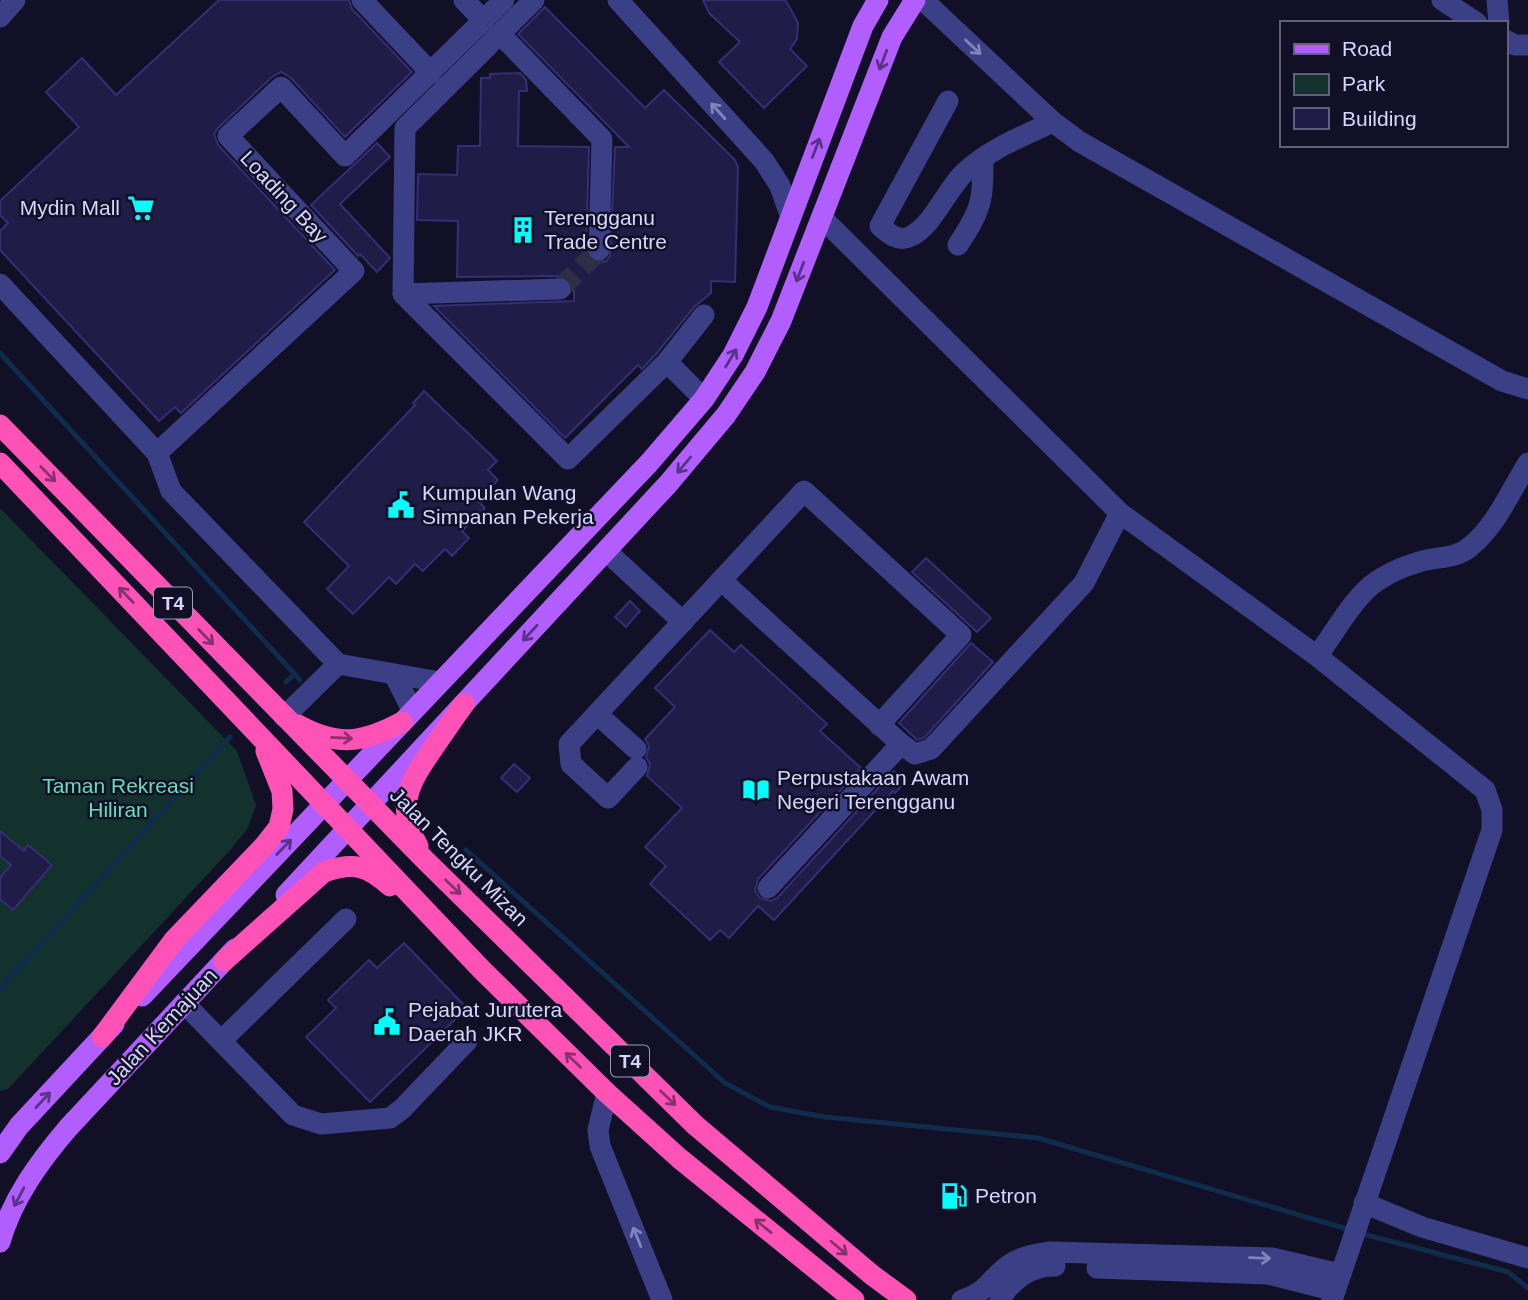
<svg xmlns="http://www.w3.org/2000/svg" width="1528" height="1300" viewBox="0 0 1528 1300" font-family="Arial,sans-serif">
<rect width="100%" height="100%" fill="#111027"/>
<polygon fill="#13312d" points="0,508 237,751 256,805 248,828 232,848 8,1089 0,1091"/>
<g fill="none" stroke-linecap="round" stroke-linejoin="round">
<g stroke="#0f2c4c" stroke-width="5">
<polyline points="0,353 300,680"/>
<polyline points="286,682 295,674"/>
<polyline points="466,850 725,1083 770,1107 825,1117 1038,1138 1350,1230"/>
<polyline points="0,989 230,737"/>
<polyline points="1359,1233 1508,1272 1528,1288"/>
</g>
</g>
<g fill="#201c48" stroke="#352e74" stroke-width="2">
<polygon points="219,0 349,0 352,9 412,72 345,137 291,78 281,72 272,77 219,127 214,134 218,145 335,270 181,413 175,407 159,421 0,250 0,231 8,223 0,215 0,201 79,127 46,92 82,58 116,95"/>
<polygon points="703,0 785,0 789,6 798,23 797,39 790,49 807,66 764,108 719,62 740,42 709,13"/>
<polygon points="545,7 645,108 664,90 735,160 738,167 735,282 711,281 711,293 694,307 657,353 642,369 638,365 565,438 434,306 574,301 574,278 560,276 457,277 458,221 417,220 418,174 457,175 458,146 480,146 481,78 490,78 490,74 520,73 526,80 527,91 519,91 518,146 589,147 586,250 588,257 598,263 606,261 610,256 615,147 629,147 518,34"/>
<polygon points="377,143 390,157 340,204 390,258 377,272 360,254 358,256 311,205"/>
<polygon points="424,391 497,461 488,470 498,480 478,501 485,508 462,531 469,538 452,556 445,549 423,571 415,564 396,584 389,577 353,614 327,589 349,566 304,522 415,405 413,403"/>
<polygon points="926,558 991,618 977,632 912,572"/>
<polygon points="630,601 640,611 626,627 615,617"/>
<polygon points="710,630 734,652 741,645 827,724 820,731 861,768 758,879 755,891 760,898 771,901 778,897 894,771 905,782 895,793 893,791 774,920 758,906 729,938 720,930 710,940 650,884 666,866 645,847 682,808 647,776 650,764 646,757 649,746 645,739 675,707 655,688"/>
<polygon points="971,643 993,662 924,738 917,740 899,723"/>
<polygon points="514,764 530,778 517,792 501,778"/>
<polygon points="0,831 24,851 28,845 52,865 13,910 0,899 0,878 11,865 0,856"/>
<polygon points="404,943 467,1008 370,1102 306,1037 336,1008 328,1000 369,960 377,968"/>
</g>
<g fill="none" stroke-linecap="round" stroke-linejoin="round">
<polyline stroke="#2f2e47" stroke-width="21" stroke-dasharray="21 10" stroke-linecap="butt" points="560,289 599,250"/>
<g stroke="#3b4086" stroke-width="21">
<polyline points="362,0 431,73"/>
<polyline points="464,0 484,21"/>
<polyline points="534,0 405,128 403,294 568,459 667,362 704,399"/>
<polyline points="618,0 764,161 780,186 790,215"/>
<polyline points="923,0 1053,122 1080,142 1502,381 1528,389"/>
<polyline points="1442,0 1477,23"/>
<polyline points="1497,0 1499,23"/>
<polyline points="0,17 15,0"/>
<polyline points="500,34 602,139 599,250"/>
<polyline points="1505,40 1515,45 1528,45"/>
<path d="M948,101L880,226C888,233 898,242 909,237C931,229 947,189 964,173C989,149 1023,136 1053,122"/>
<polyline points="822,218 1120,513 1317,656 1485,790 1492,810 1492,830 1332,1300"/>
<path d="M958,245C982,208 983,202 983,158"/>
<polyline points="0,284 157,453 171,491 338,664 440,682"/>
<polyline points="403,294 560,289"/>
<polyline points="667,362 704,315"/>
<polyline points="157,453 354,271 228,136 281,87 345,156 504,0"/>
<polyline points="606,551 683,622"/>
<polyline points="721,580 901,744 768,888"/>
<path d="M1317,656C1334,634 1354,596 1377,581C1389,573 1402,567 1416,563C1434,556 1456,560 1471,546C1496,526 1511,490 1528,463"/>
<polyline points="394,674 412,710"/>
<polyline points="597,714 636,749"/>
<polyline points="284,717 338,664"/>
<polyline points="901,744 915,754 931,749 1084,583 1120,513"/>
<polyline points="637,767 608,798 571,764 569,744 804,491 961,635 879,725"/>
<polyline points="184,1003 293,1115 321,1124 390,1118 402,1109 467,1041"/>
<polyline points="221,1041 346,919"/>
<polyline points="607,1093 598,1130 600,1146 662,1300"/>
<polyline points="1364,1203 1422,1227 1528,1258"/>
<polyline points="1097,1268 1268,1274 1335,1291"/>
<path d="M962,1300C989,1292 991,1276 1012,1263C1023,1256 1037,1254 1050,1252L1272,1258L1340,1274"/>
<path d="M1000,1300C1011,1280 1032,1265 1055,1266"/>
</g>
<g stroke="#b25efe" stroke-width="21">
<polyline points="286,895 668,484 726,415 755,372 781,321 892,37 915,0"/>
<polyline points="142,996 649,463 704,399 733,355 757,307 863,26 878,0"/>
<polyline points="0,1153 19,1126 114,1024"/>
<path d="M0,1242C12,1199 39,1162 68,1128L235,949"/>
</g>
<g stroke="#fe52b6" stroke-width="21">
<polyline points="0,425 426,861 695,1125 872,1275 906,1300"/>
<polyline points="0,463 482,970 607,1093 679,1158 854,1300"/>
<path d="M298,725C338,747 363,743 402,722"/>
<path d="M418,846C395,807 409,783 432,750C443,734 453,719 464,704"/>
<path d="M224,961L324,872C353,862 367,865 390,886"/>
<polyline points="102,1037 174,940 265,845 279,827 283,809 282,791 266,751"/>
</g>
</g>
<defs><path id="oneway-shaft" d="M-6 0H5M1.5-3L5.5 0L1.5 3" fill="none" stroke-width="1.6" stroke-linecap="round" stroke-linejoin="round" transform="scale(1.75)"/></defs>
<g stroke="#8184bc">
<use href="#oneway-shaft" transform="translate(973 47) rotate(44)"/>
<use href="#oneway-shaft" transform="translate(718 111) rotate(-132)"/>
<use href="#oneway-shaft" transform="translate(637 1237) rotate(-112)"/>
<use href="#oneway-shaft" transform="translate(1260 1258) rotate(2)"/>
</g>
<g stroke="#593388">
<use href="#oneway-shaft" transform="translate(883 60) rotate(111)"/>
<use href="#oneway-shaft" transform="translate(816 148) rotate(-69)"/>
<use href="#oneway-shaft" transform="translate(800 272) rotate(111)"/>
<use href="#oneway-shaft" transform="translate(731 358) rotate(-59)"/>
<use href="#oneway-shaft" transform="translate(684 465) rotate(130)"/>
<use href="#oneway-shaft" transform="translate(530 633) rotate(133)"/>
<use href="#oneway-shaft" transform="translate(284 847) rotate(-46)"/>
<use href="#oneway-shaft" transform="translate(43 1100) rotate(-47)"/>
<use href="#oneway-shaft" transform="translate(19 1197) rotate(118)"/>
</g>
<g stroke="#88316e">
<use href="#oneway-shaft" transform="translate(48 474) rotate(46)"/>
<use href="#oneway-shaft" transform="translate(126 595) rotate(-134)"/>
<use href="#oneway-shaft" transform="translate(206 637) rotate(46)"/>
<use href="#oneway-shaft" transform="translate(342 738) rotate(3)"/>
<use href="#oneway-shaft" transform="translate(453 887) rotate(44)"/>
<use href="#oneway-shaft" transform="translate(573 1060) rotate(-136)"/>
<use href="#oneway-shaft" transform="translate(668 1098) rotate(44)"/>
<use href="#oneway-shaft" transform="translate(763 1226) rotate(-141)"/>
<use href="#oneway-shaft" transform="translate(839 1248) rotate(40)"/>
</g>
<defs>
<symbol id="supermarket-bare" viewBox="-9 -9 18 18"><path d="M-6-5.5h2.5l.6 2H6L4.5 2H-2.5L-4.4-4H-6ZM-1.5 3.2a1.3 1.3 0 1 0 .1 0ZM3 3.2a1.3 1.3 0 1 0 .1 0Z" fill="#04fdfc" stroke="#111027" stroke-width="2.5" paint-order="stroke"/></symbol>
<symbol id="building-bare" viewBox="-9 -9 18 18"><path d="M-4-6H4V6H1V3H-1V6H-4ZM-2.5-4.3h1.7v1.8h-1.7ZM.8-4.3h1.7v1.8H.8ZM-2.5-1h1.7V.8h-1.7ZM.8-1h1.7V.8H.8Z" fill="#04fdfc" stroke="#111027" stroke-width="2.5" paint-order="stroke"/></symbol>
<symbol id="civic-bare" viewBox="-9 -9 18 18"><path d="M-.6-6.5H3V-4.5H.6V-3L4-1V1h2V6H-6V1h2V-1L-.6-3ZM-1.2 2.5V6h2.4V2.5Z" fill="#04fdfc" stroke="#111027" stroke-width="2.5" paint-order="stroke"/></symbol>
<symbol id="library-bare" viewBox="-9 -9 18 18"><path d="M-6-4Q-3-5.5-.7-3.5V5Q-3 3-6 4ZM6-4Q3-5.5 .7-3.5V5Q3 3 6 4Z" fill="#04fdfc" stroke="#111027" stroke-width="2.5" paint-order="stroke"/></symbol>
<symbol id="fuel-bare" viewBox="-9 -9 18 18"><path d="M-5.5-6h7V0h2V4h1.3V-2.5L3-4.5l.8-.8L6-3V5H2.5V1h-1V6h-7ZM-4.2-4.7v3.2H.2V-4.7Z" fill="#04fdfc" stroke="#111027" stroke-width="2.5" paint-order="stroke"/></symbol>
</defs>
<g fill-rule="evenodd">
<use href="#supermarket-bare" x="122" y="189" width="38" height="38"/>
<use href="#building-bare" x="504" y="211" width="38" height="38"/>
<use href="#civic-bare" x="382" y="486" width="38" height="38"/>
<use href="#library-bare" x="737" y="771" width="38" height="38"/>
<use href="#civic-bare" x="368" y="1003" width="38" height="38"/>
<use href="#fuel-bare" x="935" y="1177" width="38" height="38"/>
</g>
<g text-anchor="middle" stroke-width="5" stroke-linejoin="round" paint-order="stroke">
<g fill="#111027" stroke="#9c9bbe" stroke-width="2">
<rect x="154" y="587.5" width="38" height="31" rx="5"/>
<rect x="611" y="1045.5" width="38" height="31" rx="5"/>
</g>
<g font-size="19" font-weight="bold" fill="#d7d6ff">
<text x="173" y="610">T4</text>
<text x="630" y="1068">T4</text>
</g>
<g font-size="21" fill="#d7d6ff" stroke="#111027">
<text transform="translate(284 197) rotate(47)" y="7">Loading Bay</text>
<text transform="translate(459 857) rotate(45)" y="7">Jalan Tengku Mizan</text>
<text transform="translate(162 1027) rotate(-47)" y="7">Jalan Kemajuan</text>
</g>
<g font-size="21" fill="#d7d6ff" stroke="#111027" text-anchor="start">
<text x="120" y="215" text-anchor="end">Mydin Mall</text>
<text x="544" y="225">Terengganu<tspan x="544" dy="24">Trade Centre</tspan></text>
<text x="422" y="500">Kumpulan Wang<tspan x="422" dy="24">Simpanan Pekerja</tspan></text>
<text x="777" y="785">Perpustakaan Awam<tspan x="777" dy="24">Negeri Terengganu</tspan></text>
<text x="408" y="1017">Pejabat Jurutera<tspan x="408" dy="24">Daerah JKR</tspan></text>
<text x="975" y="1203">Petron</text>
</g>
<g font-size="21" fill="#62dfb3" stroke="#111027">
<text x="118" y="793">Taman Rekreasi<tspan x="118" dy="24">Hiliran</tspan></text>
</g>
</g>
<rect x="1280" y="21" width="228" height="126" fill="#111027" stroke="#605f7d" stroke-width="2"/>
<rect x="1294" y="44" width="35" height="10" fill="#b25efe" stroke="#605f7d" stroke-width="2"/>
<text x="1342" y="56" font-size="21" fill="#d7d6ff">Road</text>
<rect x="1294" y="74" width="35" height="21" fill="#13312d" stroke="#605f7d" stroke-width="2"/>
<text x="1342" y="91" font-size="21" fill="#d7d6ff">Park</text>
<rect x="1294" y="108" width="35" height="21" fill="#201c48" stroke="#605f7d" stroke-width="2"/>
<text x="1342" y="126" font-size="21" fill="#d7d6ff">Building</text>
</svg>
